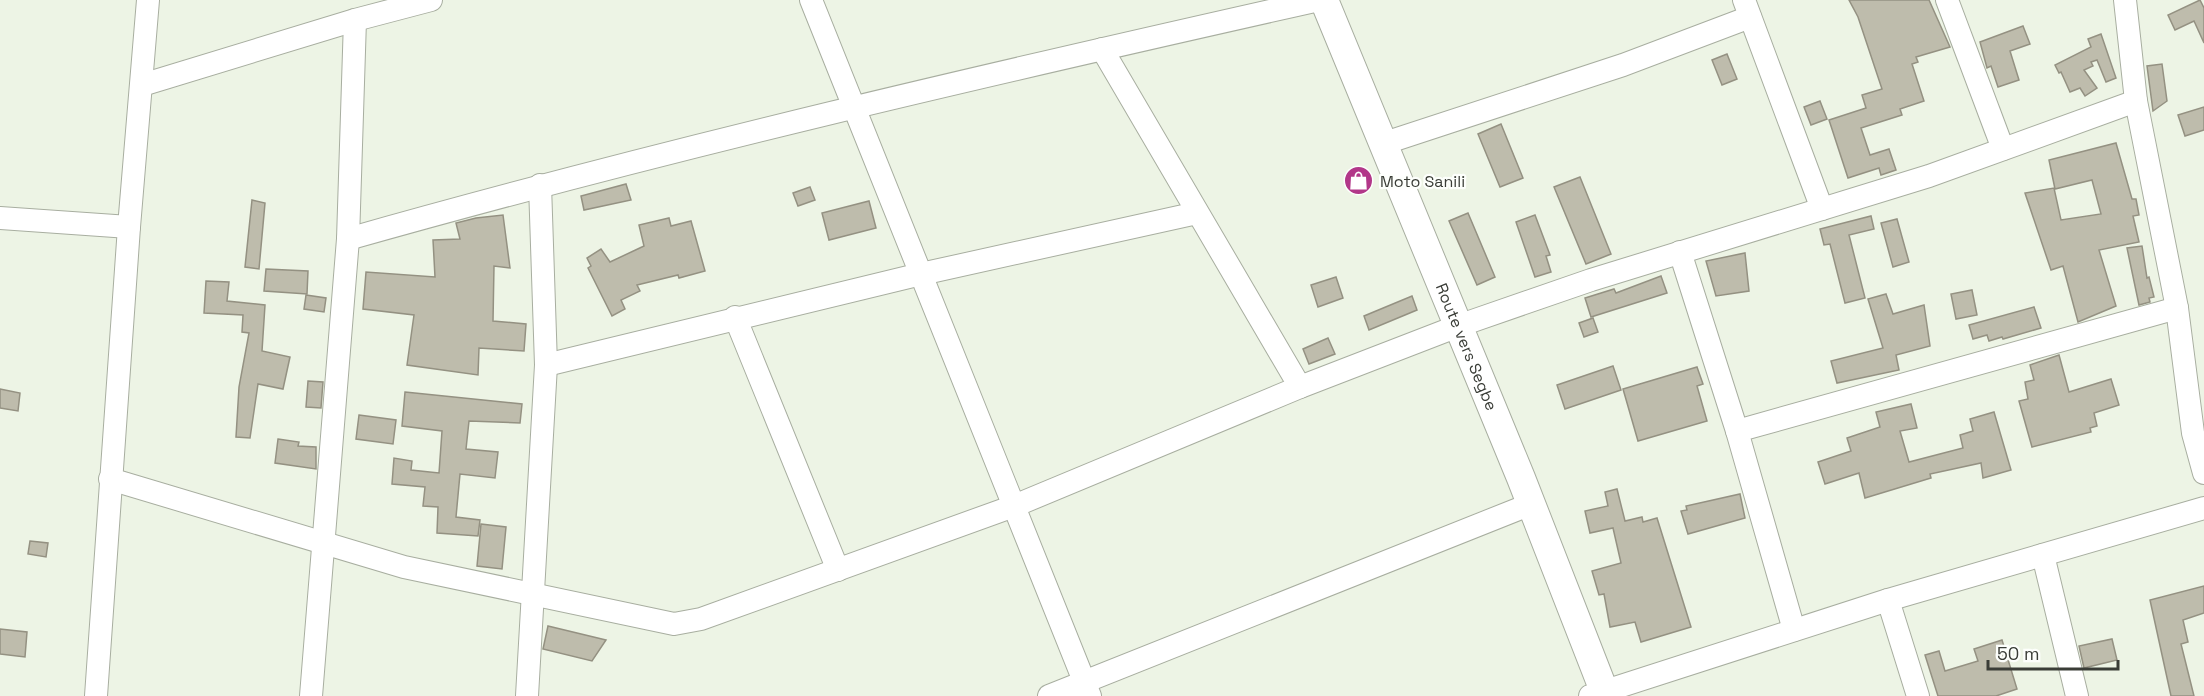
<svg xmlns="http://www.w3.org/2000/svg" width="2204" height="696" viewBox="0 0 2204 696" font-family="'Space Grotesk',sans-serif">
<rect width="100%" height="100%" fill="#edf4e5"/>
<g fill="#bebcac" stroke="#949182" stroke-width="1.5">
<polygon points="1849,0 1929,0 1950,47 1916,57 1918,62 1912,64 1924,101 1900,109 1902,115 1861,128 1870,155 1889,149 1896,170 1881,175 1879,168 1848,178 1829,120 1866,108 1862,95 1882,89 1858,17"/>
<polygon points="2200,0 2204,8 2204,43 2194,21 2175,30 2168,15"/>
<polygon points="2023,26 2030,44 2010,51 2019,80 1998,87 1991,66 1987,68 1980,42"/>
<polygon points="2101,34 2116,78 2106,82 2097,60 2091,62 2093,66 2084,70 2097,88 2085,96 2080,88 2070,92 2061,72 2059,73 2055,65 2091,47 2088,39"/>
<polygon points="1727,54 1737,79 1722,85 1712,60"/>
<polygon points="2162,64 2167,101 2153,111 2147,66"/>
<polygon points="1820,101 1827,119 1811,125 1804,107"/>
<polygon points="2204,107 2204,130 2185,136 2178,115"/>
<polygon points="1501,124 1523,178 1500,187 1478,134"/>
<polygon points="2116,143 2132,199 2136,199 2139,215 2133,216 2139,242 2099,250 2116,306 2078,322 2063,266 2051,270 2025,193 2054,188 2061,220 2101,214 2092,180 2055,189 2049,160"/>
<polygon points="1580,177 1611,254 1586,264 1554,187"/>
<polygon points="626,184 631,200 584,210 581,196"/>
<polygon points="810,187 815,200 798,206 793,193"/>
<polygon points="252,200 265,203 259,269 245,267"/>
<polygon points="869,201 876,228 829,240 822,213"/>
<polygon points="1468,213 1495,277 1477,285 1449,221"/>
<polygon points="503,215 510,268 494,266 493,321 526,324 524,351 479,348 478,375 407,365 414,315 363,309 366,272 435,277 433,240 460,239 456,223 476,218"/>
<polygon points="1535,215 1550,255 1546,256 1551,272 1535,277 1516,222"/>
<polygon points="1871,216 1874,229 1849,235 1865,298 1845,303 1830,244 1824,245 1820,229"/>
<polygon points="669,218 671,226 691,221 705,271 679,278 678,275 637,285 640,291 621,300 625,309 612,316 588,268 591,266 587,258 601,249 610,262 644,246 639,225"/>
<polygon points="1897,219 1909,262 1893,267 1881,223"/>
<polygon points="2142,246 2147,278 2149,277 2154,297 2149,298 2150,302 2139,305 2127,248"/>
<polygon points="1745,253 1749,291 1716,296 1706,261"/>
<polygon points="266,269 308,271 307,294 264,291"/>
<polygon points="1661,276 1667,293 1591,317 1585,298 1614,289 1616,293"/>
<polygon points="1336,277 1343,298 1318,307 1311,285"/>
<polygon points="206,281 229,282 227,301 265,305 262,351 290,357 283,389 258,384 250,438 236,437 239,387 249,333 242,332 243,315 204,313"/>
<polygon points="1972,290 1977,315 1956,319 1951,294"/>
<polygon points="1886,294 1893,314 1924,305 1930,346 1896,355 1899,370 1837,383 1831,361 1883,348 1868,299"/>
<polygon points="306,295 326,298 324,312 304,309"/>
<polygon points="1412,296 1417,310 1369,330 1364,316"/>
<polygon points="2034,307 2041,328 2003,339 2002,337 1989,341 1987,335 1973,339 1969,325"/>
<polygon points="1593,318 1598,332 1584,337 1579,323"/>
<polygon points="1328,338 1335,354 1309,364 1303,349"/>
<polygon points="2059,355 2069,392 2111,379 2119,405 2094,413 2097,426 2090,428 2091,432 2032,447 2019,401 2028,399 2025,382 2034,380 2030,365"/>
<polygon points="1613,366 1621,390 1565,409 1557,385"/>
<polygon points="1697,367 1703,384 1697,386 1707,421 1638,441 1623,389"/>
<polygon points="308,381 323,382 321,408 306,407"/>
<polygon points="0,389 20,393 18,411 0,408"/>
<polygon points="405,392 522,404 520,423 469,421 466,449 498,452 495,478 460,474 456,517 480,520 478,536 437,533 438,507 423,506 425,487 392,484 394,458 412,461 411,470 439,473 442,431 402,426"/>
<polygon points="1911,404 1917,428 1900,431 1909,462 1963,448 1960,435 1973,431 1970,419 1994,412 2011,470 1983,478 1981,463 1930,474 1931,478 1865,498 1859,473 1825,484 1818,462 1851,451 1847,438 1880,427 1876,412"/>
<polygon points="359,415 396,420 393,444 356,439"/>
<polygon points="278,439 299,442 298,446 316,447 316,469 275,463"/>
<polygon points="1617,489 1625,521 1642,517 1643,522 1657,518 1691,627 1641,642 1635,622 1610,627 1604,594 1599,595 1592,571 1621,563 1613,528 1590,533 1585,511 1608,506 1605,492"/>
<polygon points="1740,494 1745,518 1688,534 1681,511 1687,510 1686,506"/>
<polygon points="481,524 506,527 502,569 477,566"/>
<polygon points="30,541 48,543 46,557 28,554"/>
<polygon points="2204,586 2204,613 2183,620 2188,642 2181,644 2194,696 2171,696 2150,600"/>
<polygon points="548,626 606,640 592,661 543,649"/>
<polygon points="0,629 27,632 25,657 0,654"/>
<polygon points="2112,639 2117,660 2084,668 2079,646"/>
<polygon points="2002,640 2017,689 1996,696 1938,696 1925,655 1939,651 1945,671 1978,661 1974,649"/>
</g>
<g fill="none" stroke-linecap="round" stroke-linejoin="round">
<defs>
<g id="minor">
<polyline points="811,0 1090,696"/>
<polyline points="1744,0 1822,209"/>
<polyline points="1947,0 2003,149"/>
<polyline points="2125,0 2136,101 2177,308 2193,433 2204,473"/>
<polyline points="1102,49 1300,387"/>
<polyline points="142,85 355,20 431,0"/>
<polyline points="1382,144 1623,65 1750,17"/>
<polyline points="0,218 129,227"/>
<path d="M348,239C669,148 994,73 1319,0"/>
<polyline points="1680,252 1737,431 1794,630"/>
<polyline points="735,317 838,570"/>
<polyline points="546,365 921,274 1197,213"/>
<polyline points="1737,431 2177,308"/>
<polyline points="110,479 404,567 674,624 701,619 1014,506 1300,387 1458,326 1591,280 1929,176 2136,101"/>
<polyline points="2043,555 2077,696"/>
<polyline points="1888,600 1918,696"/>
<polyline points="96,696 129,227 148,0"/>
<polyline points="311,696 348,239 355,20"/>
<polyline points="527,696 546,365 540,185"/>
<polyline points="1049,696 1531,504"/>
<polyline points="1590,696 1888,600 2204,508"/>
</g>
<g id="major">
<path id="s1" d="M1324,0L1521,478L1606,696"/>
</g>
</defs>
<use href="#minor" stroke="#a8aea0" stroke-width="24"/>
<use href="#major" stroke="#a8aea0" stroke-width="30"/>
<use href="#minor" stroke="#fff" stroke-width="22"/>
<use href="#major" stroke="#fff" stroke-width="28"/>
</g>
<defs>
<symbol id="shop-disc" viewBox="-11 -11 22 22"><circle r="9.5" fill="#b23789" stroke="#fdfffc"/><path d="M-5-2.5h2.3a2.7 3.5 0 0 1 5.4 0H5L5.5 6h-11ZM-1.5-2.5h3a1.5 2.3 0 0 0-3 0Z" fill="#fff"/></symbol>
</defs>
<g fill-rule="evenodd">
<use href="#shop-disc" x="1342" y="164" width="33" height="33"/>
</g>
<g text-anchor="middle" stroke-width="4.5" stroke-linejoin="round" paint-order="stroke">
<g font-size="16" fill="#3a3d37" stroke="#fdfffc" text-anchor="start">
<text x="1380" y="187">Moto Sanili</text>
</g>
<g font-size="16" fill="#3a3d37" stroke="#fdfffc">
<text dy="6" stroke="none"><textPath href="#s1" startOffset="375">Route vers Segbe</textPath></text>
</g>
</g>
<path d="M1988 660v9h130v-9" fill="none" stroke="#3a3d37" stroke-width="3"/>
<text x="1997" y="660" font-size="18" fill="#3a3d37" stroke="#fdfffc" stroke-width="4.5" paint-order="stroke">50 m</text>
</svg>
